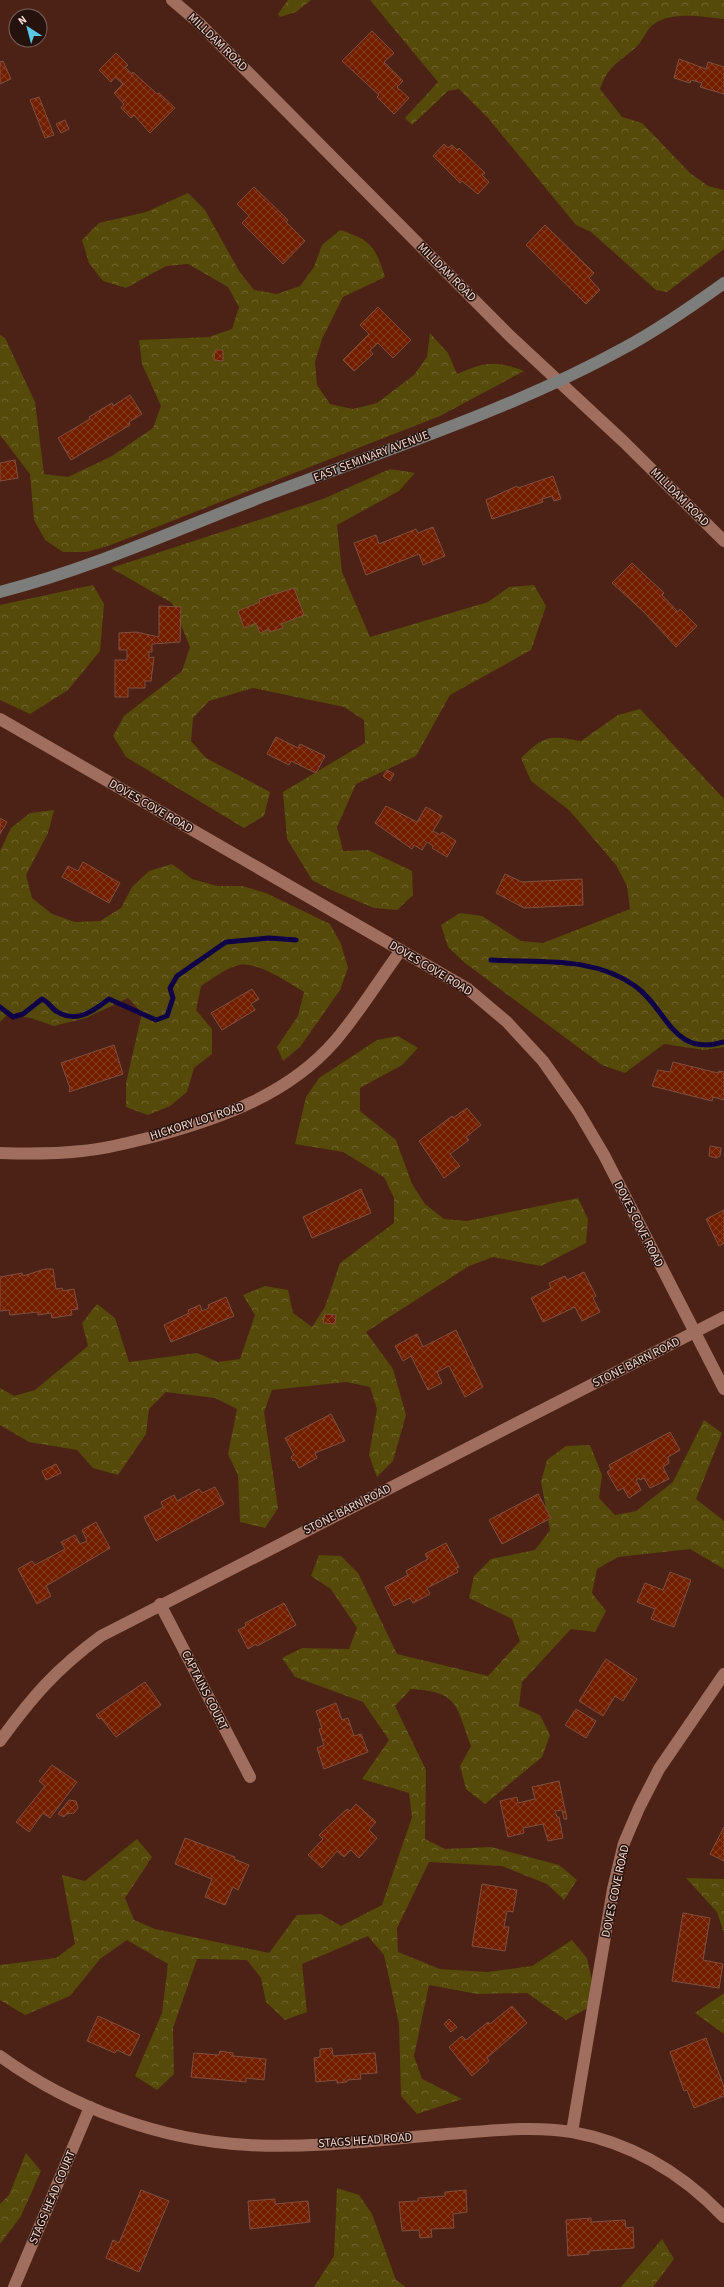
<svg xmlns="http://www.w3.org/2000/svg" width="724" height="2287" viewBox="0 0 724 2287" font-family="'Source Sans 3',sans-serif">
<defs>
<pattern id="forest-crowns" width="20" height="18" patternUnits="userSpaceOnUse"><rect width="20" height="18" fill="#564a0a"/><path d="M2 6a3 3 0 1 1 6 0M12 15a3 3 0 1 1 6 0" fill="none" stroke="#6f642d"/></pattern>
<pattern id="building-cross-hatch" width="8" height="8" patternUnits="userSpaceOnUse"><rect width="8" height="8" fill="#721f00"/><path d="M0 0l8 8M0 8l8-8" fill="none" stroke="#873f24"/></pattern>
</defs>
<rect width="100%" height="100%" fill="#4b2215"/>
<g fill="url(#forest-crowns)">
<polygon points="288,0 311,0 296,12 280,17 278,14"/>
<path d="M370,0H724V19C703,17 673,11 654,24C646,29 643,42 635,48C618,63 608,66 600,89L622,117L642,123L690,173L708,186L724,190V249L667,292L656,290L591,232L576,225L488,118L459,89L448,91L412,125L405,118L438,82Z"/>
<path d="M188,193L205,210L239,271L254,290L277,294L300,286L314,267L322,245L340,230C371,240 375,246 385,277L343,297L322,339L315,362L317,385L330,404L353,409L377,403L414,375L427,357L430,333L448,353L457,374C486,362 494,360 524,371L440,416L108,546L86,552H63L45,540L34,520L30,474L0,435V335L5,338L35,402L44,474L68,477L112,456L153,428L161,406L142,364L139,340L209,337L232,329L239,307L228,287L188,264L166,266L126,288L103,281L89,263L82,240L99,223L146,212Z"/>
<polygon points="390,469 415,473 399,491 337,525 342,572 370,637 488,602 509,587 534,585 546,606 531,650 450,695 416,756 356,784 337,827 343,851 368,850 412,871 413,895 397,910 374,908 331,890 312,880 287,839 283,792 365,743 364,720 344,707 253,688 209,701 193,718 191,741 206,758 270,792 264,816 244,828 126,757 113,736 124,716 182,671 190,647 172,603 111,568 323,499"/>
<polygon points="93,585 104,604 100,651 68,690 30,714 0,700 0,605"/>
<path d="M640,709L724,799V1047L704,1050L664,1044L625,1073L602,1065L465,963L448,947L441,925L460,913L482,916L521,941L543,943L630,909L627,886L616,865L569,810L531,781L521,758C544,735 550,735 581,741L618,715Z"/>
<path d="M54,810L48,833L26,875L32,898L52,914L75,922L100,921L121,908L132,887L149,871L172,864L192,879L217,886H242L266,893L330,924L341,944L348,968L340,990L300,1047L283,1061L277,1047L298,1016L304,992C289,983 257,961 239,965C226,968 212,979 201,986L196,1010L212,1029V1054L194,1068L187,1092L170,1106L148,1115L126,1107V1083L142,1013L128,998L86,1018L54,1026L31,1018L7,1015L0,1022V851L11,828L30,813Z"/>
<polygon points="398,1036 418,1048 402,1065 360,1088 360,1111 396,1140 412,1184 425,1204 444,1219 467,1221 578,1198 588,1219 586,1243 541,1266 493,1257 469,1266 366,1332 393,1369 406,1415 393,1461 377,1477 369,1455 377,1409 370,1387 346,1382 272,1390 264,1412 278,1508 265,1528 240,1522 238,1475 228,1454 237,1409 215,1398 166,1392 149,1409 146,1434 118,1475 93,1468 77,1450 29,1442 0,1425 0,1388 14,1396 35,1390 88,1346 82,1323 97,1304 115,1318 129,1362 197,1353 218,1362 240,1359 255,1315 243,1295 265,1286 288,1290 293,1313 312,1327 325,1307 340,1263 394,1223 394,1198 384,1177 343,1152 295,1144 306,1097 319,1078 377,1040"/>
<path d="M704,1420L722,1433L696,1499L724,1521V1569L690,1549L618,1557L597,1569L592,1593L606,1611L595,1632L571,1629L522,1682L519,1706L540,1715L550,1735L542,1757L485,1804L466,1789L460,1766L471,1746C456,1705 459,1692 411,1689L395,1706L426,1770L425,1839L445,1849L491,1847L559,1865L577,1880L564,1900L547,1884L502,1866L429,1862L397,1928L398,1952L440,1969L487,1972L532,1966L572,1940L587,1958L593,1985L588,2008L566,2020L527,1993L477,1994L429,1985L414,2056L422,2079L462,2099L417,2114L401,2096L399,2024L384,1955L368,1936L302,1964L307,2012L285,2020L266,2002L261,1978L247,1960L197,1959L173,2028L174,2074L157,2090L135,2076L162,2013L168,1964L127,1940L100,1959L70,1996L25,2015L0,2000V1965L56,1958L75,1944L62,1875L85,1881L137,1839L152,1857L125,1898L134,1920L155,1929L269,1953L297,1915L321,1914L341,1926L382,1905L412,1817L409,1793L362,1779L389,1740L363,1702L295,1677L282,1658L302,1648L349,1649L357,1628L331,1589L311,1576L319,1555L341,1556L358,1573L397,1654L488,1676L520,1641L512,1619L469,1598L474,1576L491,1559L535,1550L550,1530L541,1482L547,1460L566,1446L590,1445L602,1475L599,1498L615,1515L636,1511L673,1482Z"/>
<polygon points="686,1878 724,1879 724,1933 717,1912"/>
<polygon points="724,1993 724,2034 695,2013"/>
<polygon points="26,2153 41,2171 21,2216 0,2244 0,2204 9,2195"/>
<polygon points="337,2188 359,2195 372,2214 396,2280 406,2287 314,2287 334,2256"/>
<polygon points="662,2239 674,2259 653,2287 621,2287"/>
</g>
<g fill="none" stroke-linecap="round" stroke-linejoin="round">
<g stroke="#0f0047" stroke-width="5">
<path d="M491,960C540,963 593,956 635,986C667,1008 672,1058 724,1042"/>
<path d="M0,1007L13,1017L23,1014L42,999C49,1002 51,1008 56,1011C76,1024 92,1012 109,999L156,1020L167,1016L173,998L170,988L177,976L226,942L269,938L296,940"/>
</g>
</g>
<g fill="url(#building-cross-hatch)" stroke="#7e4f41">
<polygon points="372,31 394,53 384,62 403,81 397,87 409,98 394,114 377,97 379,95 342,61"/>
<polygon points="116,53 128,65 125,67 132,74 133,72 157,94 159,93 175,108 150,133 134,115 131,118 121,108 124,104 114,93 123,84 115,77 111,82 99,70"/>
<polygon points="679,59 706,69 708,62 724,67 724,94 700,87 702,83 691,80 690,83 674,78"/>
<polygon points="3,61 11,79 0,84 0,62"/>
<polygon points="39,97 54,135 45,138 30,100"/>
<polygon points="65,120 69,129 61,133 56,124"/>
<polygon points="444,144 448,148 452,145 457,150 459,148 485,173 482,175 489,182 478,194 462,181 460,183 433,156"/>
<polygon points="254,187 288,220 286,222 305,241 283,264 242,223 249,216 237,204"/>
<polygon points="545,225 594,273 589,278 600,290 586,304 526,245"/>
<polygon points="378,307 411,340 393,358 378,343 370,350 373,354 354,371 343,360 369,334 360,325"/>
<polygon points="215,350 223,350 223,361 214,360"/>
<polygon points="130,395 142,414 129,422 130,425 71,460 58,438 90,419 89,417 112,403 113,406"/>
<polygon points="15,460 18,478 0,481 0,463"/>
<polygon points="553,476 561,499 554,501 552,496 542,499 543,502 492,519 486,500 517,486 518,488"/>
<polygon points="433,527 445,556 423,565 419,554 366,575 354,543 376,535 379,544 416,529 418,533"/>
<polygon points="632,563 664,593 662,595 678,612 680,609 697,626 676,647 644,612 612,583"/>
<polygon points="294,588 304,615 281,624 283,628 270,632 269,629 260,633 256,623 244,628 238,611 260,602 259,599"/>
<polygon points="159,606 181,607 180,642 152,644 152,652 149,652 149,658 154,657 151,681 145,681 145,688 128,688 128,697 115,697 115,660 127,660 127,650 119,650 119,633 136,632 159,637"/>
<polygon points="276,737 298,748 300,744 325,756 316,773 291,761 289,765 267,754"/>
<polygon points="387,770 394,774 390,781 383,776"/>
<polygon points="386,806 417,822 426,807 442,816 433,831 440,835 442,832 456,841 447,857 432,848 433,846 427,842 422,850 414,845 412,849 375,823"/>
<polygon points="0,818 7,822 0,834"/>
<polygon points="83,862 120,883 109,903 62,877 68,866 78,871"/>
<polygon points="505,874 522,882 582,879 583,905 524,908 496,893"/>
<polygon points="252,989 259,999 251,1004 255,1010 222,1030 211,1013"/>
<polygon points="114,1045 123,1074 69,1092 70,1088 61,1063"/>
<polygon points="673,1062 718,1073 719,1071 724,1072 724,1100 713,1097 712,1101 652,1086 658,1070 670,1072"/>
<polygon points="467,1108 481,1125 466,1137 469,1140 450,1154 460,1166 444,1178 419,1141 452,1116 453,1118"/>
<polygon points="710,1146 721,1148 720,1156 716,1158 709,1156"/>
<polygon points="361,1189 371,1213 312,1238 303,1217"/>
<polygon points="724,1210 724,1243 719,1246 706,1219"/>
<polygon points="45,1269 53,1269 56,1289 62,1288 63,1291 74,1289 78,1309 71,1310 72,1315 52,1318 51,1313 38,1315 38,1312 10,1315 9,1310 0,1311 0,1277 22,1273 23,1276"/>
<polygon points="584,1272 596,1296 593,1298 600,1312 582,1321 575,1307 543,1322 531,1298 551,1288 549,1283 565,1276 567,1280"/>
<polygon points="226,1297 234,1316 171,1342 164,1325 189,1313 188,1310 200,1305 202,1311 209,1308 208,1305"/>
<polygon points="325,1314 336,1315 335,1324 323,1323"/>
<polygon points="456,1330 483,1387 465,1397 449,1366 437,1372 442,1383 428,1390 411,1356 403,1361 395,1346 417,1334 423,1347"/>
<polygon points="331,1414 345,1441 315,1453 317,1458 299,1468 295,1460 293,1461 291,1457 294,1455 285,1438"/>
<polygon points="670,1432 680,1450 668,1457 669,1463 663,1467 669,1479 650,1488 644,1478 640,1480 639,1478 636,1480 641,1490 629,1498 623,1488 618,1491 607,1472 611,1469 609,1465"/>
<polygon points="56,1464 61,1473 46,1480 42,1471"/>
<polygon points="215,1487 224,1504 156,1541 144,1517 163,1507 161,1502 174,1495 177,1501 199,1489 202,1493"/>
<polygon points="538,1494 551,1518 502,1544 489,1520"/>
<polygon points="96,1522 110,1548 46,1586 51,1596 37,1604 18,1569 32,1561 35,1565 65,1549 61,1542 75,1535 80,1544 87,1541 82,1530"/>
<polygon points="446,1543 459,1567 456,1568 458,1572 427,1588 430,1594 413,1603 410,1598 394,1606 385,1587 408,1575 406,1571 428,1559 425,1554"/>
<polygon points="670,1572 691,1580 674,1627 651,1619 655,1609 637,1602 645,1583 663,1590"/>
<polygon points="284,1603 296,1625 257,1646 256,1644 248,1649 238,1630 246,1626 245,1623"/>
<polygon points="606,1659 637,1679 623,1701 615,1696 603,1716 579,1701"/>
<polygon points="145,1682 161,1705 116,1737 101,1718 99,1719 96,1715"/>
<polygon points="336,1703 342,1720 348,1718 354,1736 361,1734 368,1752 324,1769 317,1748 324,1745 319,1729 322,1728 316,1711"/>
<polygon points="576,1709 596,1721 586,1738 565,1725"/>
<polygon points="52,1765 77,1782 50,1818 43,1813 29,1832 16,1822 45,1786 39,1781"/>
<polygon points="559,1781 567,1819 564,1819 562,1810 555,1811 557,1817 559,1817 563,1838 548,1841 543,1824 523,1828 524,1833 508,1837 500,1801 517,1797 518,1803 535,1799 532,1787"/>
<polygon points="69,1800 76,1801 78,1808 74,1813 66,1814 64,1817 58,1814"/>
<polygon points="356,1804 376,1822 369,1830 377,1838 359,1858 351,1850 344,1857 337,1851 322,1868 308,1855 323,1839 319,1835 347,1809 350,1811"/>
<polygon points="724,1827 724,1861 710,1854"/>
<polygon points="185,1838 235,1857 234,1859 249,1865 238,1890 233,1887 225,1905 205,1897 212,1879 175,1864"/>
<polygon points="482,1884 517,1890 513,1912 507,1911 504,1927 509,1927 505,1951 472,1946"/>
<polygon points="683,1913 710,1918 703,1960 723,1964 719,1988 672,1981"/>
<polygon points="512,2006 527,2023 487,2058 489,2061 472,2076 449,2047 462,2036 466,2040 488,2022 490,2024"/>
<polygon points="98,2016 140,2035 130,2056 117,2050 115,2053 87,2041"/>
<polygon points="449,2019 457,2027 451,2032 444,2024"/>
<polygon points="706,2038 724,2087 724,2096 694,2108 687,2090 684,2091 670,2052"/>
<polygon points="332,2048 333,2056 375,2053 377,2073 360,2074 361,2079 347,2080 347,2082 337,2083 337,2080 316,2082 314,2058 320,2057 320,2049"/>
<polygon points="220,2051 233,2053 233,2056 266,2059 264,2080 246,2078 246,2082 191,2077 194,2053 219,2055"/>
<polygon points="141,2190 169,2201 139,2272 106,2258 113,2240 119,2243"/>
<polygon points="466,2190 467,2212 453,2214 454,2228 431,2229 432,2237 420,2238 419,2230 402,2231 399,2202 418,2201 418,2198 445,2196 445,2192"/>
<polygon points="275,2199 275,2204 308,2201 310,2222 250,2229 248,2201"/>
<polygon points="591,2218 591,2222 625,2220 626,2228 633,2227 634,2248 589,2251 589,2254 568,2256 566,2220"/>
</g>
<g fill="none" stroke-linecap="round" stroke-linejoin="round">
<g stroke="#a06e5f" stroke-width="12">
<polyline points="172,0 199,23 511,337 624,442 724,541"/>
<polyline points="0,719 468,989 507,1022 543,1061 578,1111 604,1155 724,1389"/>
<path d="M0,1153C27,1154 54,1154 82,1151C107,1149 131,1142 156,1136C222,1118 289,1094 335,1041C359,1013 379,980 401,950"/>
<polyline points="160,1604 250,1777"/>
<path d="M0,1741C32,1697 56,1669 101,1636L724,1317"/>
<path d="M0,2056C72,2108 159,2140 248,2145C318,2149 390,2138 460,2133C497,2130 535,2126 572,2132C632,2143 682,2173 724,2217"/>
<polyline points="572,2132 613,1889 624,1843 639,1808 659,1769 724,1674"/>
<polyline points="14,2287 90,2107"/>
</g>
<path stroke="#7d7d7c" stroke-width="12" d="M0,592C93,568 183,527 272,493C389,449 515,408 624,348C659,329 692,306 724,283"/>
</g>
<g text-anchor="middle" stroke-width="3" stroke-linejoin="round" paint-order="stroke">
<g font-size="12" fill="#f7dbd2" stroke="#25120c">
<text transform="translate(218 42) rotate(44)" y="4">MILLDAM ROAD</text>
<text transform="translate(447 272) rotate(45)" y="4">MILLDAM ROAD</text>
<text transform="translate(371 456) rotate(-21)" y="4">EAST SEMINARY AVENUE</text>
<text transform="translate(680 497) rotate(45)" y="4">MILLDAM ROAD</text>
<text transform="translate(151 806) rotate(30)" y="4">DOVES COVE ROAD</text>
<text transform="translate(431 968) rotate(31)" y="4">DOVES COVE ROAD</text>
<text transform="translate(197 1121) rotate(-18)" y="4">HICKORY LOT ROAD</text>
<text transform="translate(639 1224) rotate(63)" y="4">DOVES COVE ROAD</text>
<text transform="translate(636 1362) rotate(-27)" y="4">STONE BARN ROAD</text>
<text transform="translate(347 1509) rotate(-27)" y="4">STONE BARN ROAD</text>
<text transform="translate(205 1690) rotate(63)" y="4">CAPTAINS COURT</text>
<text transform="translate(615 1891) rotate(-78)" y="4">DOVES COVE ROAD</text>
<text transform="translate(365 2140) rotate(-4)" y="4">STAGS HEAD ROAD</text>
<text transform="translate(52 2197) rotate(-67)" y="4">STAGS HEAD COURT</text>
</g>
</g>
<g transform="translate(28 28) rotate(324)"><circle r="19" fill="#25120c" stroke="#79625b"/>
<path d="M0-3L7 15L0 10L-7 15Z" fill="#5ac8e5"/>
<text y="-6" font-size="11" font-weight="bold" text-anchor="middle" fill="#f7dbd2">N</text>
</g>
</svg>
